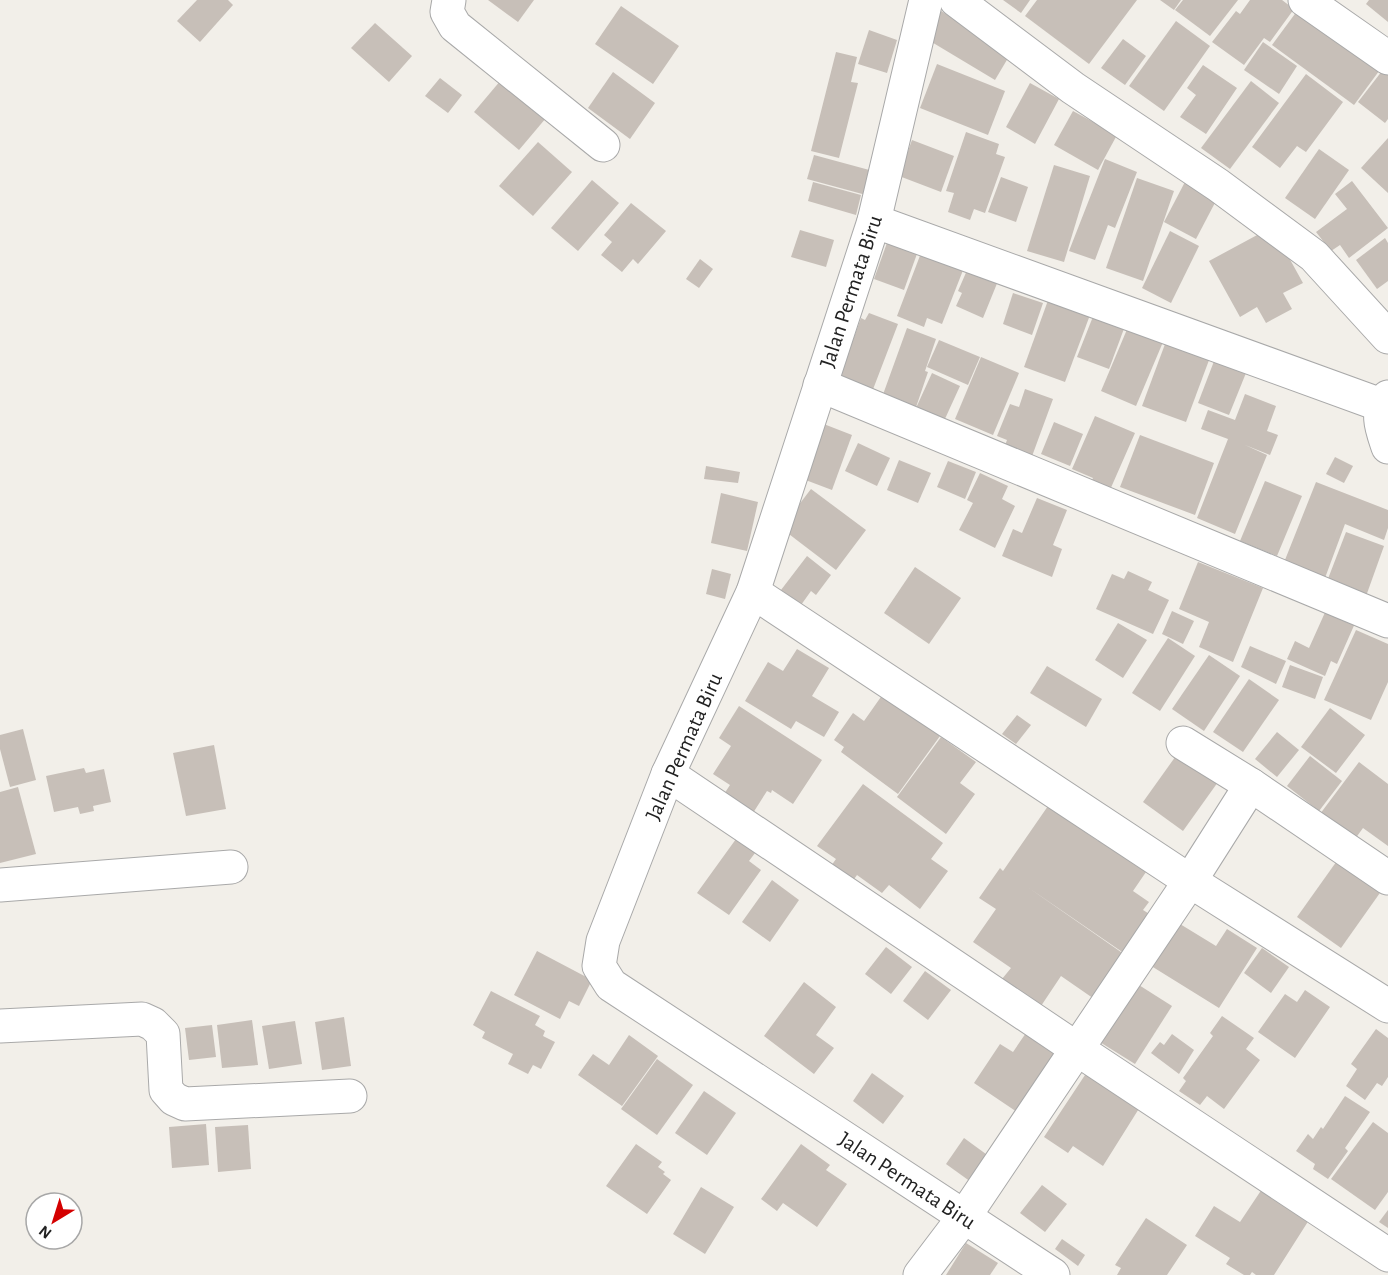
<svg xmlns="http://www.w3.org/2000/svg" width="1388" height="1275" viewBox="0 0 1388 1275" font-family="'Alegreya Sans',sans-serif">
<rect width="100%" height="100%" fill="#f2efe9"/>
<g fill="#c7bfb8">
<polygon points="197,0 228,0 233,5 200,42 177,21"/>
<polygon points="488,0 534,0 518,22"/>
<polygon points="1003,0 1030,0 1021,13"/>
<polygon points="1037,0 1137,0 1089,64 1025,16"/>
<polygon points="1160,0 1181,0 1174,10"/>
<polygon points="1183,0 1238,0 1210,36 1175,10"/>
<polygon points="1250,0 1282,0 1294,9 1270,42 1264,38 1244,65 1212,42 1236,11 1240,14"/>
<polygon points="1369,0 1388,0 1388,22 1366,4"/>
<polygon points="621,6 679,46 653,84 595,44"/>
<polygon points="1300,7 1382,67 1354,105 1272,45"/>
<polygon points="941,11 1011,53 995,80 925,38"/>
<polygon points="1176,21 1210,46 1164,111 1129,86"/>
<polygon points="375,23 412,56 389,82 351,48"/>
<polygon points="869,30 897,40 887,73 858,64"/>
<polygon points="1123,39 1146,56 1125,85 1101,68"/>
<polygon points="1263,42 1297,66 1279,94 1244,70"/>
<polygon points="836,52 857,57 851,82 858,83 839,158 811,151"/>
<polygon points="937,64 1005,91 988,135 920,108"/>
<polygon points="1203,65 1237,88 1206,134 1180,117 1196,95 1187,88"/>
<polygon points="1382,71 1388,75 1388,119 1385,123 1358,102"/>
<polygon points="613,72 655,103 630,139 588,108"/>
<polygon points="1306,74 1343,102 1306,152 1297,146 1280,168 1252,147"/>
<polygon points="440,78 462,95 448,113 425,96"/>
<polygon points="501,80 546,118 519,150 474,112"/>
<polygon points="1251,81 1279,103 1230,169 1201,148"/>
<polygon points="1030,83 1059,99 1035,144 1006,127"/>
<polygon points="1073,111 1117,135 1098,170 1054,145"/>
<polygon points="966,132 999,144 996,154 1005,157 985,213 974,209 970,220 948,212 954,193 946,191"/>
<polygon points="1388,138 1388,193 1361,168"/>
<polygon points="912,140 954,156 941,192 899,176"/>
<polygon points="538,142 572,172 533,216 499,186"/>
<polygon points="1319,149 1349,170 1315,219 1285,198"/>
<polygon points="814,155 873,171 866,195 807,179"/>
<polygon points="1105,159 1137,172 1115,228 1108,225 1095,260 1069,251"/>
<polygon points="1054,165 1090,176 1064,262 1027,251"/>
<polygon points="1001,177 1028,187 1016,222 988,212"/>
<polygon points="1137,178 1174,191 1143,281 1106,268"/>
<polygon points="592,180 619,203 578,251 551,228"/>
<polygon points="1186,180 1218,197 1196,239 1164,222"/>
<polygon points="1352,181 1388,228 1349,258 1340,245 1331,251 1316,232 1347,209 1335,194"/>
<polygon points="813,182 861,195 856,215 808,201"/>
<polygon points="631,203 666,231 638,264 633,259 622,272 601,255 612,242 604,235"/>
<polygon points="1272,227 1303,283 1283,293 1292,309 1266,323 1257,307 1240,317 1209,261"/>
<polygon points="800,230 834,240 826,267 791,257"/>
<polygon points="1170,231 1199,246 1171,303 1142,288"/>
<polygon points="1385,238 1388,243 1388,281 1377,289 1356,260"/>
<polygon points="888,240 918,251 904,290 874,279"/>
<polygon points="921,253 967,260 942,324 927,318 924,327 897,316"/>
<polygon points="700,259 713,269 699,288 686,279"/>
<polygon points="968,268 998,281 983,318 956,306 962,293 958,291"/>
<polygon points="1051,292 1093,307 1065,382 1024,367"/>
<polygon points="1013,293 1043,303 1032,335 1003,324"/>
<polygon points="869,313 898,324 872,392 836,386 861,318 865,320"/>
<polygon points="1094,314 1125,326 1109,369 1077,357"/>
<polygon points="1128,327 1163,342 1136,406 1101,391"/>
<polygon points="907,328 936,339 925,371 928,372 914,413 881,400"/>
<polygon points="1168,336 1212,352 1186,422 1142,406"/>
<polygon points="939,340 980,357 968,385 927,367"/>
<polygon points="1216,356 1248,368 1229,415 1198,403"/>
<polygon points="981,357 1019,373 993,435 955,419"/>
<polygon points="932,373 960,386 944,421 916,408"/>
<polygon points="1025,389 1053,399 1031,459 1004,448 1007,440 997,436 1010,404 1019,407"/>
<polygon points="1245,394 1276,406 1267,431 1278,435 1270,455 1245,445 1267,455 1235,534 1197,518 1228,439 1201,429 1208,410 1235,420"/>
<polygon points="1095,416 1135,433 1106,499 1087,491 1093,478 1072,469"/>
<polygon points="816,421 852,435 832,490 795,476"/>
<polygon points="1054,422 1083,434 1070,466 1041,454"/>
<polygon points="1140,435 1214,463 1195,515 1120,487"/>
<polygon points="858,443 890,458 877,486 845,471"/>
<polygon points="1335,457 1353,466 1344,483 1326,474"/>
<polygon points="899,460 931,473 918,503 887,490"/>
<polygon points="948,461 976,472 965,499 937,487"/>
<polygon points="706,466 740,472 738,483 704,479"/>
<polygon points="980,473 1008,486 1002,499 1015,506 995,548 959,530 973,503 967,500"/>
<polygon points="1265,481 1302,496 1277,556 1240,541"/>
<polygon points="1316,482 1388,510 1388,528 1384,540 1345,524 1322,586 1281,570"/>
<polygon points="811,489 866,530 836,570 781,528"/>
<polygon points="721,493 758,502 747,551 711,543"/>
<polygon points="1037,498 1067,510 1053,545 1062,549 1052,577 1002,556 1013,529 1022,533"/>
<polygon points="1346,532 1384,546 1365,599 1326,584"/>
<polygon points="807,556 831,575 816,595 811,591 801,605 781,590"/>
<polygon points="1198,562 1263,588 1233,662 1199,647 1209,622 1179,609"/>
<polygon points="915,567 961,598 929,644 884,613"/>
<polygon points="712,569 731,574 725,599 706,594"/>
<polygon points="1128,571 1152,582 1148,590 1169,600 1153,634 1096,609 1112,574 1124,579"/>
<polygon points="1327,608 1356,621 1337,664 1331,661 1325,676 1287,659 1295,641 1309,648"/>
<polygon points="1172,611 1194,621 1183,644 1162,634"/>
<polygon points="1118,623 1147,640 1123,678 1095,660"/>
<polygon points="1356,630 1388,644 1388,682 1371,720 1324,700"/>
<polygon points="1168,638 1195,656 1160,711 1132,693"/>
<polygon points="1250,646 1286,661 1276,684 1241,667"/>
<polygon points="797,649 829,668 812,696 839,712 824,737 796,721 791,729 745,701 768,662 783,671"/>
<polygon points="1209,655 1240,676 1204,731 1172,709"/>
<polygon points="1290,665 1323,677 1315,699 1282,687"/>
<polygon points="1047,666 1102,699 1086,727 1030,693"/>
<polygon points="1249,679 1279,700 1243,752 1213,732"/>
<polygon points="883,694 940,736 898,794 841,752 844,747 834,740 853,713 864,721"/>
<polygon points="739,706 822,760 793,804 772,790 771,793 767,791 753,813 724,794 730,785 713,774 731,746 719,738"/>
<polygon points="1330,708 1365,735 1336,773 1301,747"/>
<polygon points="1017,715 1031,725 1016,744 1002,734"/>
<polygon points="23,729 36,780 10,787 0,749 0,735"/>
<polygon points="1277,732 1299,750 1277,777 1255,759"/>
<polygon points="941,737 976,762 960,783 975,794 946,834 897,797"/>
<polygon points="214,745 226,809 186,816 173,753"/>
<polygon points="1178,753 1218,782 1183,831 1143,802"/>
<polygon points="1310,756 1342,781 1319,811 1287,786"/>
<polygon points="1359,762 1388,784 1388,846 1363,828 1355,839 1320,814"/>
<polygon points="84,768 86,773 104,769 111,802 93,806 94,811 80,814 78,807 54,812 46,776"/>
<polygon points="863,784 943,843 931,859 948,871 920,909 889,885 882,893 857,875 852,882 831,866 836,859 817,846"/>
<polygon points="18,787 36,854 0,863 0,792"/>
<polygon points="1048,806 1098,841 1101,837 1137,862 1135,865 1146,872 1133,891 1149,902 1143,910 1151,915 1131,958 1026,886 1131,959 1100,1003 1061,976 1041,1006 1002,979 1011,968 973,942 996,909 979,898 1000,868 1003,871"/>
<polygon points="736,839 755,853 749,861 761,870 729,915 697,893"/>
<polygon points="1339,858 1382,890 1341,948 1297,917"/>
<polygon points="772,880 799,900 770,942 742,922"/>
<polygon points="1180,924 1216,946 1227,929 1257,948 1219,1008 1148,964"/>
<polygon points="886,947 912,967 891,994 865,974"/>
<polygon points="1262,948 1289,967 1271,993 1244,973"/>
<polygon points="537,951 592,980 579,1006 569,1001 560,1019 514,995"/>
<polygon points="925,971 951,990 928,1020 903,1001"/>
<polygon points="1131,980 1172,1006 1135,1064 1095,1039"/>
<polygon points="804,982 836,1007 816,1035 834,1048 814,1074 764,1036"/>
<polygon points="1305,990 1330,1007 1295,1058 1258,1032 1285,994 1297,1002"/>
<polygon points="491,991 540,1016 535,1025 545,1031 543,1036 555,1042 541,1069 533,1065 528,1074 508,1064 513,1054 482,1038 485,1032 473,1025"/>
<polygon points="1222,1016 1254,1038 1246,1049 1260,1060 1224,1109 1207,1096 1200,1105 1179,1091 1186,1081 1183,1078 1213,1036 1210,1033"/>
<polygon points="344,1017 351,1066 322,1070 315,1022"/>
<polygon points="252,1020 258,1065 222,1068 217,1025"/>
<polygon points="295,1021 302,1064 269,1069 262,1026"/>
<polygon points="212,1025 216,1057 189,1060 185,1028"/>
<polygon points="1376,1029 1388,1038 1388,1077 1382,1086 1377,1083 1365,1100 1346,1086 1357,1069 1351,1064"/>
<polygon points="1028,1030 1059,1050 1017,1112 974,1083 1000,1044 1013,1052"/>
<polygon points="1172,1034 1194,1050 1179,1074 1151,1053 1160,1042 1164,1045"/>
<polygon points="629,1035 658,1056 622,1106 578,1075 593,1054 609,1065"/>
<polygon points="657,1059 693,1085 657,1135 621,1109"/>
<polygon points="1087,1072 1140,1107 1103,1166 1073,1146 1068,1153 1044,1137"/>
<polygon points="872,1073 904,1096 883,1124 853,1101"/>
<polygon points="704,1091 736,1113 707,1155 675,1133"/>
<polygon points="1345,1096 1370,1112 1345,1148 1348,1151 1328,1179 1313,1169 1315,1164 1296,1151 1308,1134 1313,1139 1321,1127 1323,1129"/>
<polygon points="1373,1122 1388,1133 1388,1192 1375,1210 1331,1179"/>
<polygon points="206,1124 209,1165 172,1168 169,1127"/>
<polygon points="248,1125 251,1169 218,1172 215,1127"/>
<polygon points="964,1138 990,1157 971,1182 946,1164"/>
<polygon points="636,1144 662,1162 658,1167 665,1172 663,1174 671,1180 647,1214 606,1186"/>
<polygon points="801,1144 830,1165 826,1170 847,1184 817,1227 783,1203 777,1211 761,1199"/>
<polygon points="1042,1185 1067,1204 1045,1232 1020,1213"/>
<polygon points="701,1187 734,1207 705,1254 673,1234"/>
<polygon points="1262,1189 1309,1220 1274,1275 1256,1275 1252,1272 1250,1275 1244,1275 1226,1264 1230,1258 1195,1236 1214,1206 1240,1222"/>
<polygon points="1388,1210 1388,1228 1379,1222"/>
<polygon points="1146,1218 1187,1245 1167,1275 1117,1275 1121,1268 1115,1265"/>
<polygon points="1062,1239 1085,1255 1078,1266 1055,1249"/>
<polygon points="966,1243 998,1263 990,1275 946,1275"/>
</g>
<g fill="none" stroke-linecap="round" stroke-linejoin="round">
<defs>
<g id="minor">
<polyline points="449,0 447,12 455,26 603,145"/>
<path id="s1" d="M926,0L874,221L753,592L668,774L603,941L599,966L611,985L1053,1275"/>
<polyline points="956,0 1073,88 1218,185 1314,256 1388,337"/>
<polyline points="1305,0 1388,58"/>
<polyline points="874,221 1381,405"/>
<polyline points="820,385 1388,621"/>
<path d="M1388,397C1375,413 1382,429 1388,447"/>
<polyline points="753,592 1190,881 1388,1006"/>
<polyline points="1183,743 1251,785 1388,878"/>
<polyline points="668,774 1077,1049 1388,1255"/>
<polyline points="0,885 231,867"/>
<polyline points="0,1026 142,1019 153,1024 163,1034 166,1090 174,1099 185,1104 350,1096"/>
<polyline points="920,1275 964,1217 1190,881 1251,785"/>
</g>
</defs>
<use href="#minor" stroke="#a9a9a9" stroke-width="35"/>
<use href="#minor" stroke="#fff" stroke-width="33"/>
</g>
<g text-anchor="middle" stroke-width="5" stroke-linejoin="round" paint-order="stroke">
<g font-size="22" fill="#222" stroke="#fff">
<text transform="translate(850 291) rotate(-72)" y="8">Jalan Permata Biru</text>
<text transform="translate(683 746) rotate(-66)" y="8">Jalan Permata Biru</text>
<text dy="8" stroke="none"><textPath href="#s1" startOffset="1400">Jalan Permata Biru</textPath></text>
</g>
</g>
<g transform="translate(54 1221) rotate(218)"><circle r="28" fill="#ffffff" stroke="#a7a7a7" stroke-width="1.5"/>
<path d="M0-4.5L10 22L0 15L-10 22Z" fill="#d40000"/>
<text y="-9" font-size="16" font-weight="bold" text-anchor="middle" fill="#222222">N</text>
</g>
</svg>
